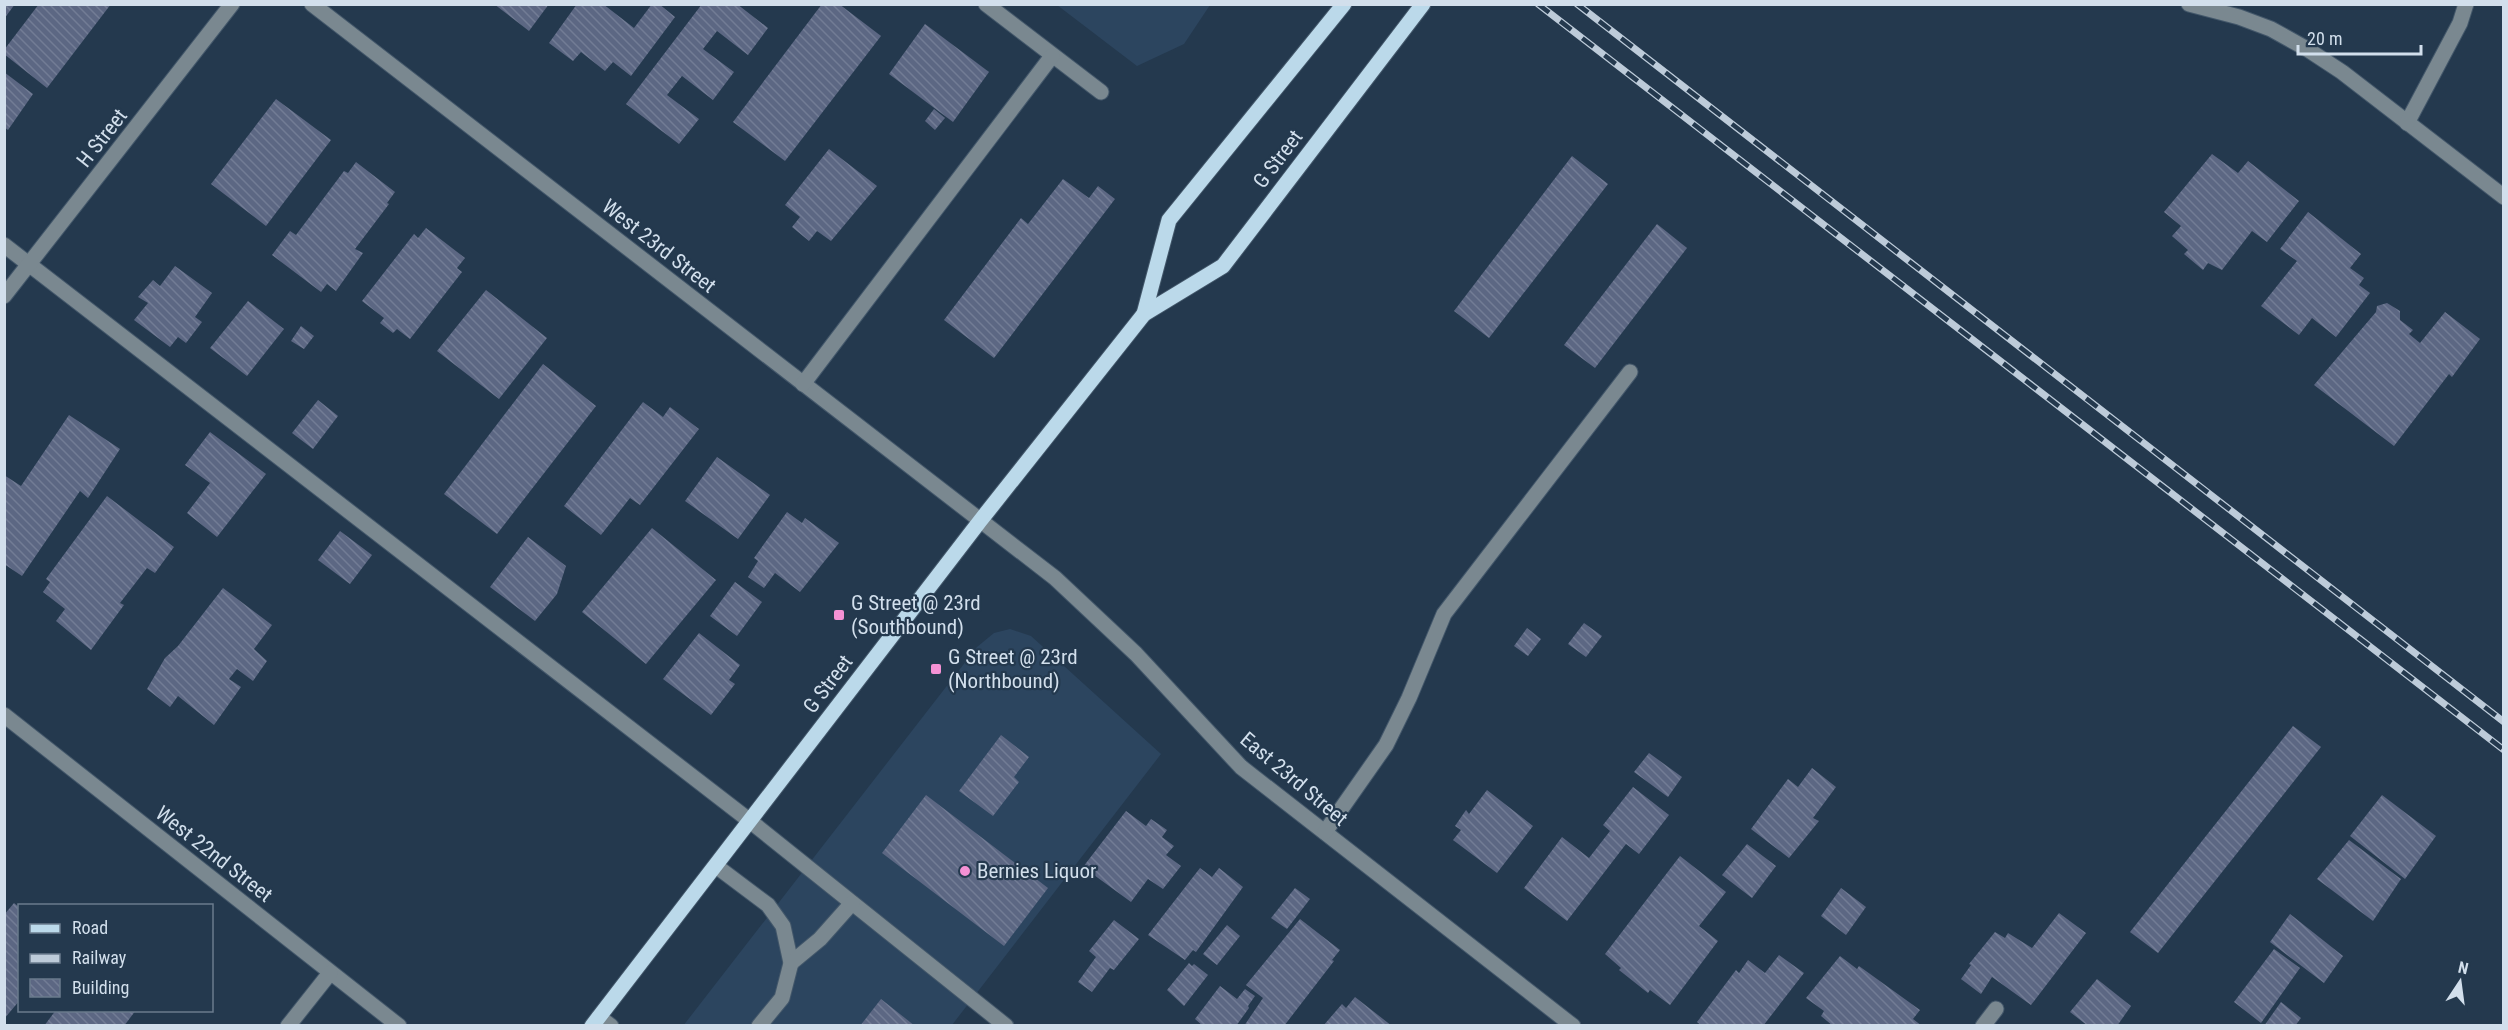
<svg xmlns="http://www.w3.org/2000/svg" width="2508" height="1030" viewBox="0 0 2508 1030" font-family="'Roboto Condensed',sans-serif">
<defs>
<pattern id="building-back-hatch" width="6" height="6" patternUnits="userSpaceOnUse" patternTransform="scale(1.5)"><rect width="6" height="6" fill="#5c6783"/><path d="M-1 5l2 2M0 0l6 6M5-1l2 2" fill="none" stroke="#727c95"/></pattern>
</defs>
<rect width="100%" height="100%" fill="#24394e"/>
<g fill="#2c455f">
<polygon points="1057,5 1210,5 1184,44 1137,66"/>
<polygon points="1010,629 1031,636 1161,754 952,1025 683,1026 977,647 994,633"/>
</g>
<g fill="url(#building-back-hatch)">
<polygon points="4,4 15,4 4,19"/>
<polygon points="39,4 111,4 47,88 4,54 4,50"/>
<polygon points="494,4 549,4 529,31"/>
<polygon points="577,4 603,4 634,28 652,4 659,4 675,17 631,76 613,62 605,71 581,52 573,61 549,43"/>
<polygon points="702,4 737,4 768,28 748,55 717,31 703,49 734,72 713,100 682,76 667,95 699,119 679,144 626,104"/>
<polygon points="822,4 839,4 881,36 785,161 733,122"/>
<polygon points="925,24 989,72 953,122 889,74"/>
<polygon points="4,72 33,94 8,130 4,127"/>
<polygon points="276,99 331,140 266,226 211,184"/>
<polygon points="934,109 945,118 935,130 925,121"/>
<polygon points="829,149 877,186 831,241 817,231 809,241 792,227 800,217 785,205"/>
<polygon points="2212,154 2238,173 2248,161 2299,201 2267,242 2252,231 2222,270 2208,263 2203,270 2184,254 2188,250 2172,236 2181,226 2164,212"/>
<polygon points="1572,156 1608,184 1489,338 1454,311"/>
<polygon points="356,162 395,192 387,203 389,204 355,249 363,253 336,291 327,284 321,292 272,255 290,231 296,235 344,171 348,173"/>
<polygon points="1063,179 1089,198 1098,186 1115,199 994,358 944,320 1021,218 1028,224"/>
<polygon points="2308,212 2361,254 2350,268 2364,278 2359,285 2370,293 2336,337 2312,318 2299,335 2261,306 2297,261 2280,249"/>
<polygon points="1657,224 1687,248 1595,368 1564,345"/>
<polygon points="426,228 465,258 457,268 462,272 410,339 397,329 393,333 380,323 384,318 362,301 414,234 418,238"/>
<polygon points="175,266 212,293 195,317 202,322 186,343 178,337 170,347 134,320 148,303 138,297 153,280 160,286"/>
<polygon points="486,290 547,338 499,399 437,351"/>
<polygon points="248,301 284,329 247,376 210,348"/>
<polygon points="2387,303 2400,311 2400,320 2413,330 2409,334 2420,343 2445,312 2480,339 2452,377 2449,374 2394,446 2314,385 2376,312 2377,306"/>
<polygon points="301,326 314,336 304,349 291,341"/>
<polygon points="543,364 596,406 497,534 444,494"/>
<polygon points="318,400 338,416 313,449 292,433"/>
<polygon points="643,402 663,417 670,407 699,429 640,505 630,498 601,535 564,506"/>
<polygon points="69,415 120,449 88,498 80,491 22,576 4,564 4,475 21,486"/>
<polygon points="210,432 266,474 217,537 187,513 210,483 185,465"/>
<polygon points="717,457 770,495 738,539 685,501"/>
<polygon points="107,496 174,547 155,573 147,568 120,603 124,605 91,650 56,621 65,609 43,592 50,582 46,579"/>
<polygon points="787,512 802,523 805,518 839,543 800,592 775,573 764,588 748,577 758,561 754,558"/>
<polygon points="652,528 716,580 646,664 582,612"/>
<polygon points="340,531 372,555 350,584 318,560"/>
<polygon points="528,537 566,566 557,594 535,621 490,587"/>
<polygon points="735,582 762,602 737,636 710,616"/>
<polygon points="223,588 272,625 254,649 267,661 253,681 237,669 229,679 241,687 214,725 178,696 170,707 147,689 165,658 178,646"/>
<polygon points="1584,623 1602,636 1586,657 1568,644"/>
<polygon points="1527,628 1541,639 1528,656 1514,646"/>
<polygon points="699,633 740,665 729,680 735,684 711,715 663,679"/>
<polygon points="2293,726 2321,747 2158,953 2130,932"/>
<polygon points="1001,735 1029,757 1014,777 1019,782 993,816 959,791"/>
<polygon points="1649,753 1682,777 1668,797 1634,772"/>
<polygon points="1812,768 1836,787 1813,818 1819,821 1789,858 1751,829 1788,779 1798,787"/>
<polygon points="1633,787 1669,815 1639,854 1626,844 1567,921 1524,888 1562,837 1589,858 1610,831 1603,825"/>
<polygon points="1487,790 1533,826 1497,873 1453,840 1461,830 1455,826 1466,810 1469,814"/>
<polygon points="926,795 1048,888 1004,946 882,853"/>
<polygon points="2382,795 2436,836 2405,879 2350,836"/>
<polygon points="1126,811 1146,826 1151,819 1167,830 1162,837 1174,846 1166,855 1181,866 1163,889 1148,879 1131,902 1083,867"/>
<polygon points="2349,840 2401,879 2373,921 2317,879"/>
<polygon points="1747,844 1776,866 1752,898 1722,875"/>
<polygon points="1680,856 1726,892 1699,926 1718,941 1670,1005 1650,990 1648,993 1619,970 1621,968 1605,954"/>
<polygon points="1200,868 1212,877 1219,868 1243,887 1196,952 1193,950 1185,960 1148,935"/>
<polygon points="1295,888 1310,899 1287,929 1271,918"/>
<polygon points="1841,888 1866,907 1846,935 1821,916"/>
<polygon points="14,903 20,908 20,1000 4,1019 4,915"/>
<polygon points="2059,913 2086,933 2031,1005 1992,977 1981,994 1961,979 1971,965 1969,964 1995,932 2005,938 2008,933 2032,948"/>
<polygon points="2290,914 2343,956 2324,983 2270,942"/>
<polygon points="1300,919 1340,950 1332,960 1334,961 1284,1026 1244,1026 1263,998 1246,985"/>
<polygon points="1114,920 1139,939 1114,970 1110,968 1092,992 1078,982 1096,957 1089,951"/>
<polygon points="1227,925 1240,936 1217,965 1203,954"/>
<polygon points="2274,949 2300,968 2261,1023 2234,1002"/>
<polygon points="1779,955 1804,973 1763,1026 1702,1026 1697,1022 1736,970 1739,973 1748,960 1765,973"/>
<polygon points="1840,956 1857,969 1859,966 1920,1010 1913,1019 1922,1026 1833,1026 1821,1016 1824,1011 1806,998"/>
<polygon points="1189,963 1192,966 1194,964 1208,975 1184,1006 1167,990"/>
<polygon points="2097,979 2131,1006 2117,1026 2088,1026 2070,1012"/>
<polygon points="1220,986 1237,999 1245,989 1255,996 1248,1006 1249,1008 1236,1026 1203,1026 1195,1019"/>
<polygon points="1355,997 1392,1026 1323,1026 1342,1004 1346,1008"/>
<polygon points="881,999 915,1026 860,1026"/>
<polygon points="2281,1002 2301,1018 2295,1026 2264,1026"/>
<polygon points="56,1010 136,1010 124,1026 44,1026"/>
</g>
<g fill="none" stroke-linecap="round" stroke-linejoin="round">
<defs>
<g id="minor">
<polyline points="312,4 1055,578 1136,654 1241,767 1573,1026"/>
<polyline points="986,4 1101,92"/>
<polyline points="2189,4 2239,17 2271,29 2307,49 2342,72 2504,197"/>
<polyline points="2407,123 2460,23 2466,4"/>
<polyline points="4,245 750,821 1006,1026"/>
<polyline points="4,296 232,4"/>
<polyline points="803,384 1052,56"/>
<polyline points="4,715 399,1026"/>
<polyline points="1325,832 1386,745 1409,698 1444,614 1630,372"/>
<polyline points="716,866 768,905 783,926 791,963 782,998 759,1026"/>
<polyline points="791,963 820,939 852,903"/>
<polyline points="599,1017 611,1026"/>
<polyline points="288,1026 330,973"/>
<polyline points="1983,1026 1996,1009"/>
</g>
<g id="major">
<polyline points="1144,314 1169,220 1344,4"/>
<polyline points="592,1026 980,521 1144,314 1223,266 1423,4"/>
</g>
</defs>
<use href="#minor" stroke="#43576a" stroke-width="17"/>
<use href="#major" stroke="#43576a" stroke-width="17"/>
<use href="#minor" stroke="#7a8890" stroke-width="15"/>
<use href="#major" stroke="#bbd9ea" stroke-width="15"/>
<defs>
<g id="rail">
<polyline points="1538,4 2504,750"/>
<polyline points="1577,4 2504,722"/>
</g>
</defs>
<use href="#rail" stroke="#bdcbd9" stroke-width="7"/>
<use href="#rail" stroke="#24394e" stroke-width="4.5" stroke-dasharray="14" stroke-linecap="butt"/>
</g>
<g fill="#f491d4" stroke="#24394e" stroke-width="2">
<rect x="833" y="609" width="12" height="12" rx="3"/>
<rect x="930" y="663" width="12" height="12" rx="3"/>
<circle cx="965" cy="871" r="6"/>
</g>
<g text-anchor="middle" stroke-width="4.5" stroke-linejoin="round" paint-order="stroke">
<g font-size="21" fill="#d2dfec" stroke="#24394e">
<text transform="translate(102 138) rotate(-52)" y="7">H Street</text>
<text transform="translate(1278 159) rotate(-53)" y="7">G Street</text>
<text transform="translate(659 246) rotate(38)" y="7">West 23rd Street</text>
<text transform="translate(828 684) rotate(-53)" y="7">G Street</text>
<text transform="translate(1294 779) rotate(40)" y="7">East 23rd Street</text>
<text transform="translate(214 854) rotate(38)" y="7">West 22nd Street</text>
</g>
<g font-size="21" fill="#d2dfec" stroke="#24394e" text-anchor="start">
<text x="851" y="610">G Street @ 23rd<tspan x="851" dy="24">(Southbound)</tspan></text>
<text x="948" y="664">G Street @ 23rd<tspan x="948" dy="24">(Northbound)</tspan></text>
<text x="977" y="878">Bernies Liquor</text>
</g>
</g>
<rect width="2508" height="1030" fill="none" stroke="#d2dfec" stroke-width="12"/>
<rect x="18" y="904" width="195" height="108" fill="#24394e" stroke="#6a7b8d" stroke-width="1.5"/>
<rect x="30" y="924" width="30" height="9" fill="#bbd9ea" stroke="#6a7b8d" stroke-width="1.5"/>
<text x="72" y="934" font-size="18" fill="#d2dfec">Road</text>
<rect x="30" y="954" width="30" height="9" fill="#bdcbd9" stroke="#6a7b8d" stroke-width="1.5"/>
<text x="72" y="964" font-size="18" fill="#d2dfec">Railway</text>
<rect x="30" y="979" width="30" height="18" fill="url(#building-back-hatch)" stroke="#6a7b8d" stroke-width="1.5"/>
<text x="72" y="994" font-size="18" fill="#d2dfec">Building</text>
<g transform="translate(2460 982) rotate(13)" stroke="#24394e" stroke-width="4.5" paint-order="stroke">
<path d="M0-4.5L10 22L0 15L-10 22Z" fill="#d2dfec"/>
<text y="-9" font-size="16" font-weight="bold" text-anchor="middle" fill="#d2dfec">N</text>
</g>
<path d="M2298 45v9h123v-9" fill="none" stroke="#d2dfec" stroke-width="3"/>
<text x="2307" y="45" font-size="18" fill="#d2dfec" stroke="#24394e" stroke-width="4.5" paint-order="stroke">20 m</text>
</svg>
